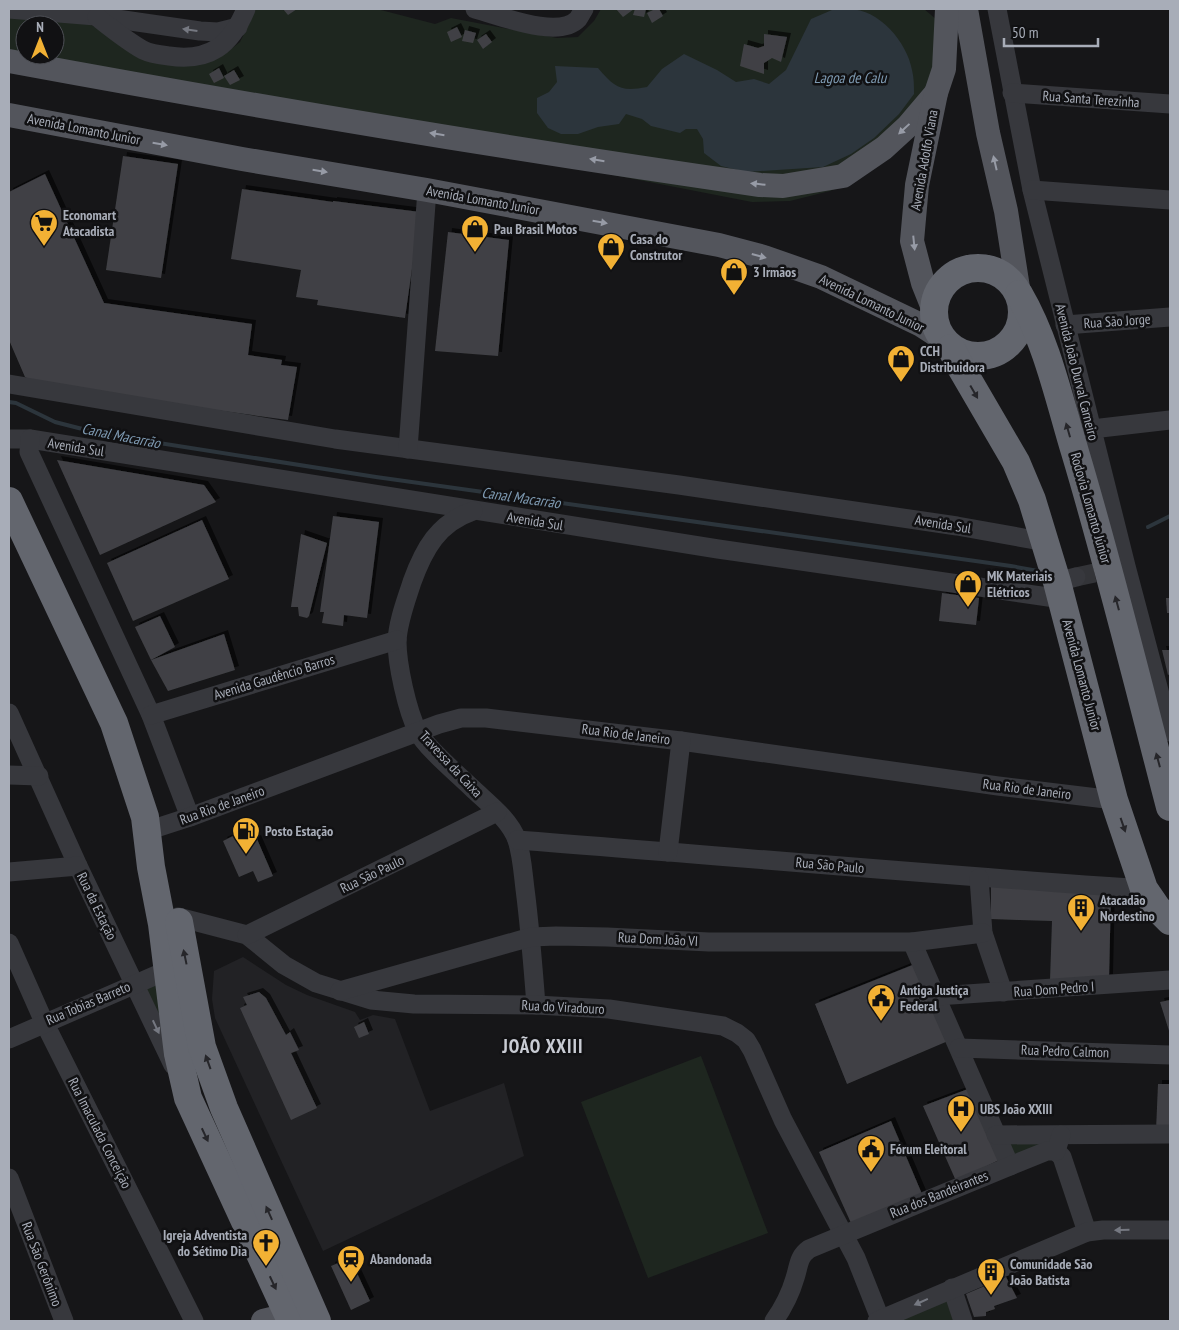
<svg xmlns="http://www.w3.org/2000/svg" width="1179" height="1330" viewBox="0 0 1179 1330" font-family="'PT Sans Narrow',sans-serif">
<defs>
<filter id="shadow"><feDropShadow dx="4" dy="-4" stdDeviation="0" flood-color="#0009"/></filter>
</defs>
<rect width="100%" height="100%" fill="#161618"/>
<polygon fill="#222225" points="243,957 286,985 307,995 355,1012 360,1020 373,1015 395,1019 430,1111 504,1083 524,1156 323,1251 215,1018 212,999 214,971"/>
<g fill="#1e261f" fill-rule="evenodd">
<path d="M256,9H377L435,24L451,18L557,38L578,37L594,21L601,9H924L937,20L942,30L924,104L848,184L830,191L790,201L752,202L9,57V15L84,21L133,48L210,61L226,53L240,42ZM25,25H55V55H25Z"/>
<polygon points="158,979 172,1048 141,985"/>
<polygon points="701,1056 768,1233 648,1278 581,1102"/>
<polygon points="1006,1140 1054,1140 1013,1160"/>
<polygon points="946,1296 956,1319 949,1321 890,1321"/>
</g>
<path fill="#2c353c" d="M849,9C879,9 907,42 912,70C914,78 914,86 914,94L899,114L874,138L851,154L823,167L746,172L721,166L704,153L703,139L697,129H686L680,133L651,126L642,119L626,114L619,124L598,127L578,134H561L548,128L537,113V98L549,92L557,82L555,66L598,68C615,88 621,92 647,87L662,69L684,54L717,70L736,82L754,79L769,84L786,70L811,19L832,10Z"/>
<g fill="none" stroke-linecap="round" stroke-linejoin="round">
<g stroke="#2c353c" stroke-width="4">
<polyline points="9,402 16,403 55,422 102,434 376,477 1011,566 1038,571"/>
<polyline points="1148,527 1170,516"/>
</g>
</g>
<g fill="#404145" filter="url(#shadow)">
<polygon points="283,9 297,9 288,15"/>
<polygon points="616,9 634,9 623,17"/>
<polygon points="635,9 646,9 644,17 633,15"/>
<polygon points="655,9 659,9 663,16 652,23 647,13"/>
<polygon points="457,27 462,37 451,42 447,32"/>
<polygon points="465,30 476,33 473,43 462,41"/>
<polygon points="486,34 492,42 483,49 477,40"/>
<polygon points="764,34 787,37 781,62 772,58 764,63 764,74 740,66 744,44 758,48 764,46"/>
<polygon points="219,68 224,78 214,83 209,74"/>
<polygon points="234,70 240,80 230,85 224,76"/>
<polygon points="123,156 178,164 161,278 106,270"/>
<polygon points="45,174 104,303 252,324 248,355 282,360 281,365 297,367 288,420 41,386 25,377 9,340 9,192"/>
<polygon points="242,189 333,202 333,201 420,212 405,318 317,305 318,300 296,297 301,270 231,259"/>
<polygon points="448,232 509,240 498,356 435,351"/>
<polygon points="57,460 204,485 216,502 100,555"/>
<polygon points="333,516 379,522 367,618 344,615 343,626 322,623 324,612 320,612"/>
<polygon points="202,520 229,579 133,621 107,563"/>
<polygon points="301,534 327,543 309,616 307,618 299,616 298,607 291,607"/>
<polygon points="942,593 979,598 976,625 939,621"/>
<polygon points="1166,598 1170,598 1170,613 1167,613"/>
<polygon points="160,616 175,647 151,660 135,627"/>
<polygon points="224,634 235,670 168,691 151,660"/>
<polygon points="1162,650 1170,650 1170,674 1168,675"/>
<polygon points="237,834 242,846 257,839 273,876 258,882 253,871 239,877 223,841"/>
<polygon points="991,884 1111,892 1109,978 1050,981 1052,921 991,919"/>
<polygon points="915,964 948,1041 847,1084 815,1004"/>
<polygon points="259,992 266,998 286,1035 290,1032 299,1050 291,1053 317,1108 291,1120 240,1008 247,1005 243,997"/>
<polygon points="1170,1000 1170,1034 1160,1002"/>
<polygon points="364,1022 369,1034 359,1038 354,1027"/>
<polygon points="1158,1084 1170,1084 1170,1130 1156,1131"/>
<polygon points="968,1089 999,1160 956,1181 923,1106"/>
<polygon points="891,1121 922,1194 851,1223 819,1152"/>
<polygon points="350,1258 370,1301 351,1310 331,1266"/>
<polygon points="1006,1277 1017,1298 994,1306 995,1309 986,1312 986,1316 974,1317 966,1294"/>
</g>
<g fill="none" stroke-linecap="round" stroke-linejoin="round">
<polyline stroke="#333438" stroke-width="19" stroke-dasharray="19 9" stroke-linecap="butt" points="1076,577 1113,569"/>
<g stroke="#37383d" stroke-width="19">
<polyline points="9,9 96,16 200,31 218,32 238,27"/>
<path d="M475,9C499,15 558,40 578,19C580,16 582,12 584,9"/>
<polyline points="997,9 1032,190 1126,566 1170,732"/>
<path d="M97,17C111,28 127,41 143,50C151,54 161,55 169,56C210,62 231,45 246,9"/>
<polyline points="1012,93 1170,104"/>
<polyline points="1032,190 1170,200"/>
<polyline points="1065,325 1170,317"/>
<polyline points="9,384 335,439 679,485 957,526 1046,542"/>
<polyline points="1092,429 1170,420"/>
<polyline points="9,439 30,439 718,549 1062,599"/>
<polyline points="30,439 29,452 151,715 190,817"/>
<polyline points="408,449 427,190"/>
<path d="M473,511C438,523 424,549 412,582C406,601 398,621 397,641C397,664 407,711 418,732C427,749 459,775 473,789C489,804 510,820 517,840C522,855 523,873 525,889C530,928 533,966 536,1005"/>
<polyline points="1057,582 1076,577"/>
<polyline points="9,713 78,866 173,1065"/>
<polyline points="151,715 397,640"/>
<polyline points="9,775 39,776"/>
<polyline points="153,829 190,817 439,724 461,718 486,718 681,741 998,786 1114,800"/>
<path d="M517,840C726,856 935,875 1144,889"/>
<polyline points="668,852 681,741"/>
<polyline points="9,872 78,866"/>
<polyline points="979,878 983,933 1003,992"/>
<polyline points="178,917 247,935 284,965 316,983 371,1000 414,1004 536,1005 609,1009 723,1026 737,1033 746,1040 752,1050 783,1120 856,1258 881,1321"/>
<polyline points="247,935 497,812"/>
<polyline points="912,942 1010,1166"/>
<polyline points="9,943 44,1022 194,1321"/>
<polyline points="340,991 531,937 556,936 607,937 709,942 912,942 983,933"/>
<polyline points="937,996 1170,980"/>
<polyline points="9,1039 168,970"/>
<polyline points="959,1048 1170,1055"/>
<polyline points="996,1135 1170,1134"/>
<polyline points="1056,1151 1062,1157 1087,1232"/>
<polyline points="9,1178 64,1321"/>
<polyline points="952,1288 963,1321"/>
<path d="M774,1321C783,1308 791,1292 795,1278C799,1266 798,1257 809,1249L1010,1166L1047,1151H1056L1061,1135"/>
<polyline points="877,1321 1087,1232 1103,1230 1170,1230"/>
</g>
<g stroke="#53555c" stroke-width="24">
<polyline points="966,9 988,133 1006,211 1019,294"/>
<path d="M9,61C258,107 509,149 760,185L783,186L843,176L884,148L908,126L936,93"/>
<polyline points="9,115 242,159 427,190 719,245 764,257 821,277 921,325 941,338"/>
<polyline points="933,308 923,283 912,241 917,185 936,93 944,69 947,9"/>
<polyline points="263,1321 288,1315"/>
</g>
<g stroke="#63666e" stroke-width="28">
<circle cx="978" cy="312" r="44"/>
<path d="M1019,294C1047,342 1059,399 1075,452C1110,569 1139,688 1170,807"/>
<polyline points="951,348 960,366 1016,462 1032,500 1057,582 1114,800 1144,889 1157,908 1170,921"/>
<polyline points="9,501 114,723 145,817 151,867 162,924 178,1054 188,1098 291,1321"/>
<polyline points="179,922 202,1047 224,1108 317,1321"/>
</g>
</g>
<defs><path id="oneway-solid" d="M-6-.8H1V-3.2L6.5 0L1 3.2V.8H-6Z" transform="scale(1.25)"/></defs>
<g fill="#757881">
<use href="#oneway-solid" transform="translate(190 30) rotate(-172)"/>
<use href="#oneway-solid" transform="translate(156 1027) rotate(65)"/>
<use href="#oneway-solid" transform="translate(1122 1230) rotate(179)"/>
<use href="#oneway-solid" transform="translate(921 1302) rotate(156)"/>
</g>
<g fill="#979ba6">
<use href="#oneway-solid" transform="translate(904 129) rotate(137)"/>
<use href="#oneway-solid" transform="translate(437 134) rotate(-171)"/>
<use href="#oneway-solid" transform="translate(160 144) rotate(10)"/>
<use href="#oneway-solid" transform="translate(597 160) rotate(-171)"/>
<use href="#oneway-solid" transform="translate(995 163) rotate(-103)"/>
<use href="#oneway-solid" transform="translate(320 171) rotate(9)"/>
<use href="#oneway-solid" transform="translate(758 184) rotate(-174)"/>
<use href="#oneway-solid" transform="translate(600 222) rotate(10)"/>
<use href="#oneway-solid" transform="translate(914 243) rotate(84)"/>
<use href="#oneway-solid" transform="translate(759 256) rotate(15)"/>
</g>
<g fill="#26262a">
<use href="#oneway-solid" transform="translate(974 392) rotate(60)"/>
<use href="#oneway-solid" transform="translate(1068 430) rotate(-106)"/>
<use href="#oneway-solid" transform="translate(1117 603) rotate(-105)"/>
<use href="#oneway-solid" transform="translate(1158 760) rotate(-105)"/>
<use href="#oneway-solid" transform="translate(1123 825) rotate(71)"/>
<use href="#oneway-solid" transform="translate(185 957) rotate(-102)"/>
<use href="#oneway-solid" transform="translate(208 1062) rotate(-110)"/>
<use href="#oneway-solid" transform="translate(205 1135) rotate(65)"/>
<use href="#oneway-solid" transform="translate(269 1213) rotate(-114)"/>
<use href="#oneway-solid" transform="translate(273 1283) rotate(65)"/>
</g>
<defs>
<symbol id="supermarket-pin" viewBox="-11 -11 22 30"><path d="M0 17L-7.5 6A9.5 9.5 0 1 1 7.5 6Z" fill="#f2b134" stroke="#111113"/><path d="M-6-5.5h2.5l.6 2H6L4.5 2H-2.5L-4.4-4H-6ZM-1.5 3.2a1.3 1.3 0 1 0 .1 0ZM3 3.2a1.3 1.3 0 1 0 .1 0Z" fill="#111"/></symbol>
<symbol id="shop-pin" viewBox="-11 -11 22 30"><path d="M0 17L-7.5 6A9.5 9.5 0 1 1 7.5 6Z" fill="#f2b134" stroke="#111113"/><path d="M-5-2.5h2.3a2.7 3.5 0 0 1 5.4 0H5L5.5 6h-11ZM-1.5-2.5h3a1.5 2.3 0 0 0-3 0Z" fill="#111"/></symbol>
<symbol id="fuel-pin" viewBox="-11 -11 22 30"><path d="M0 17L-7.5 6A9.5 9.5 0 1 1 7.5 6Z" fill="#f2b134" stroke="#111113"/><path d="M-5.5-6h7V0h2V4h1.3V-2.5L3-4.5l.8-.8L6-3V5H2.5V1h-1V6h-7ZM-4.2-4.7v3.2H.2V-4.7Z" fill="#111"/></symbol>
<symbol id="building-pin" viewBox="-11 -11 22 30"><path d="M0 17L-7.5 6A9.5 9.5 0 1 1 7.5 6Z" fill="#f2b134" stroke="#111113"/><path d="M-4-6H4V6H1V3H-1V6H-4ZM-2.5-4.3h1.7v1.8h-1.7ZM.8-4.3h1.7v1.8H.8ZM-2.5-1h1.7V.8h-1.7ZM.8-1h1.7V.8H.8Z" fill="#111"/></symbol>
<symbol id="civic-pin" viewBox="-11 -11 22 30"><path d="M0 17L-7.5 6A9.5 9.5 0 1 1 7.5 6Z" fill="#f2b134" stroke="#111113"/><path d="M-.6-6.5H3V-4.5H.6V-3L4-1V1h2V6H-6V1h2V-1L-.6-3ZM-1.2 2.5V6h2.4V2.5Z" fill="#111"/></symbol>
<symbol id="hospital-pin" viewBox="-11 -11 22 30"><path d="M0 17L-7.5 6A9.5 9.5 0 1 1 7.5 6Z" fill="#f2b134" stroke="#111113"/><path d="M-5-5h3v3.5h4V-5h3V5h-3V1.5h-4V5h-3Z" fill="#111"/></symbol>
<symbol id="church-pin" viewBox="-11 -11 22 30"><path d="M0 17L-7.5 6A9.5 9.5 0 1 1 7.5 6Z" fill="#f2b134" stroke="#111113"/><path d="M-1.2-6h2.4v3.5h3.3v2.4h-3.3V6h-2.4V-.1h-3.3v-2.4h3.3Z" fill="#111"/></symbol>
<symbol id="station-pin" viewBox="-11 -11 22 30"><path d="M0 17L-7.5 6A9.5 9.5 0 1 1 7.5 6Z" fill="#f2b134" stroke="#111113"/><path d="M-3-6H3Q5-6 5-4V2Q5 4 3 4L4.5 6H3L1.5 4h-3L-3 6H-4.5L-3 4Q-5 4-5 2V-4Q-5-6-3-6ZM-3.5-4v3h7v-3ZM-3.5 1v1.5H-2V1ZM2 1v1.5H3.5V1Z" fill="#111"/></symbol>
</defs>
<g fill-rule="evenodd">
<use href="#supermarket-pin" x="28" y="207" width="32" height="43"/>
<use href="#shop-pin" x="459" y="213" width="32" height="43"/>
<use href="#shop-pin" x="595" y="231" width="32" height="43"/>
<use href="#shop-pin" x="718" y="256" width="32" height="43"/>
<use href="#shop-pin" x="885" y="343" width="32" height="43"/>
<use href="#shop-pin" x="952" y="568" width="32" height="43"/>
<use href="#fuel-pin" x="230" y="815" width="32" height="43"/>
<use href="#building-pin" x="1065" y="892" width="32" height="43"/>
<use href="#civic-pin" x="865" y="982" width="32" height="43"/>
<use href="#hospital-pin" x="945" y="1093" width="32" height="43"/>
<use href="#civic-pin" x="855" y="1133" width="32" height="43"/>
<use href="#church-pin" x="250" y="1227" width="32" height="43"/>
<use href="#station-pin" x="335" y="1243" width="32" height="43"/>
<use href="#building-pin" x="975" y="1256" width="32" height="43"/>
</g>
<g text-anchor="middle" stroke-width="5" stroke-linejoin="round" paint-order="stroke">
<g font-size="14" fill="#a8adb8" stroke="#111113">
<text transform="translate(1091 99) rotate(4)" y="5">Rua Santa Terezinha</text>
<text transform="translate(84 129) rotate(11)" y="5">Avenida Lomanto Junior</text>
<text transform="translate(924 160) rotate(-80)" y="5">Avenida Adolfo Viana</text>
<text transform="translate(483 200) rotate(10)" y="5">Avenida Lomanto Junior</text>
<text transform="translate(872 303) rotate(26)" y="5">Avenida Lomanto Junior</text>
<text transform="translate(1117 321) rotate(-4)" y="5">Rua São Jorge</text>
<text transform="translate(1077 372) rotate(76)" y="5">Avenida João Durval Carneiro</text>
<text transform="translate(76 447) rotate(9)" y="5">Avenida Sul</text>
<text transform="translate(1091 508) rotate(74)" y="5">Rodovia Lomanto Júnior</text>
<text transform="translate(535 521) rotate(9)" y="5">Avenida Sul</text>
<text transform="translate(943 524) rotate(9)" y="5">Avenida Sul</text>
<text transform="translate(1082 675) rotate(75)" y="5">Avenida Lomanto Junior</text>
<text transform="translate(274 677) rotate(-17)" y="5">Avenida Gaudêncio Barros</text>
<text transform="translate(626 734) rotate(7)" y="5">Rua Rio de Janeiro</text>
<text transform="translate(451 764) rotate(47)" y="5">Travessa da Caixa</text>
<text transform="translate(1027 789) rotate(7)" y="5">Rua Rio de Janeiro</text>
<text transform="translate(222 805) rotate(-20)" y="5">Rua Rio de Janeiro</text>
<text transform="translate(830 865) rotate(5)" y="5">Rua São Paulo</text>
<text transform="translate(372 874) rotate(-26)" y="5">Rua São Paulo</text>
<text transform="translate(97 906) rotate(64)" y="5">Rua da Estação</text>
<text transform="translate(658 939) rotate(3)" y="5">Rua Dom João VI</text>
<text transform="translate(1054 989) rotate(-4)" y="5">Rua Dom Pedro I</text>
<text transform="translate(88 1003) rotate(-23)" y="5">Rua Tobias Barreto</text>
<text transform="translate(563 1007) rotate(3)" y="5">Rua do Viradouro</text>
<text transform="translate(1065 1051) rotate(2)" y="5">Rua Pedro Calmon</text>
<text transform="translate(100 1133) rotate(63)" y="5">Rua Imaculada Conceição</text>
<text transform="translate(939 1194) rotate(-22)" y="5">Rua dos Bandeirantes</text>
<text transform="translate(42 1264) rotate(69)" y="5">Rua São Gerônimo</text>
</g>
<g font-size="14" font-weight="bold" fill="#a8adb8" stroke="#111113" text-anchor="start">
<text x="63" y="220">Economart<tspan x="63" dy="16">Atacadista</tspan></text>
<text x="494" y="234">Pau Brasil Motos</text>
<text x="630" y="244">Casa do<tspan x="630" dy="16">Construtor</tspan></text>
<text x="753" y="277">3 Irmãos</text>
<text x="920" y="356">CCH<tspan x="920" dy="16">Distribuidora</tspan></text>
<text x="987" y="581">MK Materiais<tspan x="987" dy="16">Elétricos</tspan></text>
<text x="265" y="836">Posto Estação</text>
<text x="1100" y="905">Atacadão<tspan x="1100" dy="16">Nordestino</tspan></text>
<text x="900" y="995">Antiga Justiça<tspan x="900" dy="16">Federal</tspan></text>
<text x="980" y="1114">UBS João XXIII</text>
<text x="890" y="1154">Fórum Eleitoral</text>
<text x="247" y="1240" text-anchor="end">Igreja Adventista<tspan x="247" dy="16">do Sétimo Dia</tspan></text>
<text x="370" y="1264">Abandonada</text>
<text x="1010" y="1269">Comunidade São<tspan x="1010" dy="16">João Batista</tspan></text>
</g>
<g font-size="15" font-style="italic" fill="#7f9bb3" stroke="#111113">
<text x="850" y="83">Lagoa de Calu</text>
<text transform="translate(121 436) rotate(11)" y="5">Canal Macarrão</text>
<text transform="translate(521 498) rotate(8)" y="5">Canal Macarrão</text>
</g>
<g font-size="19" font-weight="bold" letter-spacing="1" fill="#c9ccd4" stroke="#111113">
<text x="543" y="1053">JOÃO XXIII</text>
</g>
</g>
<rect width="1179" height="1330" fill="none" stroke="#a8adb8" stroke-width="20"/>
<g transform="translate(40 40)"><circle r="24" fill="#111113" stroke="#4d4f55"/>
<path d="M0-4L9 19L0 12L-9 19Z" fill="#f2b134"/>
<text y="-8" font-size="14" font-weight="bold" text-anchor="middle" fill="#a8adb8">N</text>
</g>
<path d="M1004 38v8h94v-8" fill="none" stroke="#a8adb8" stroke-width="2.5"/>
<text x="1012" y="38" font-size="15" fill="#a8adb8" stroke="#111113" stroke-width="4" paint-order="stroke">50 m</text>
</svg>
